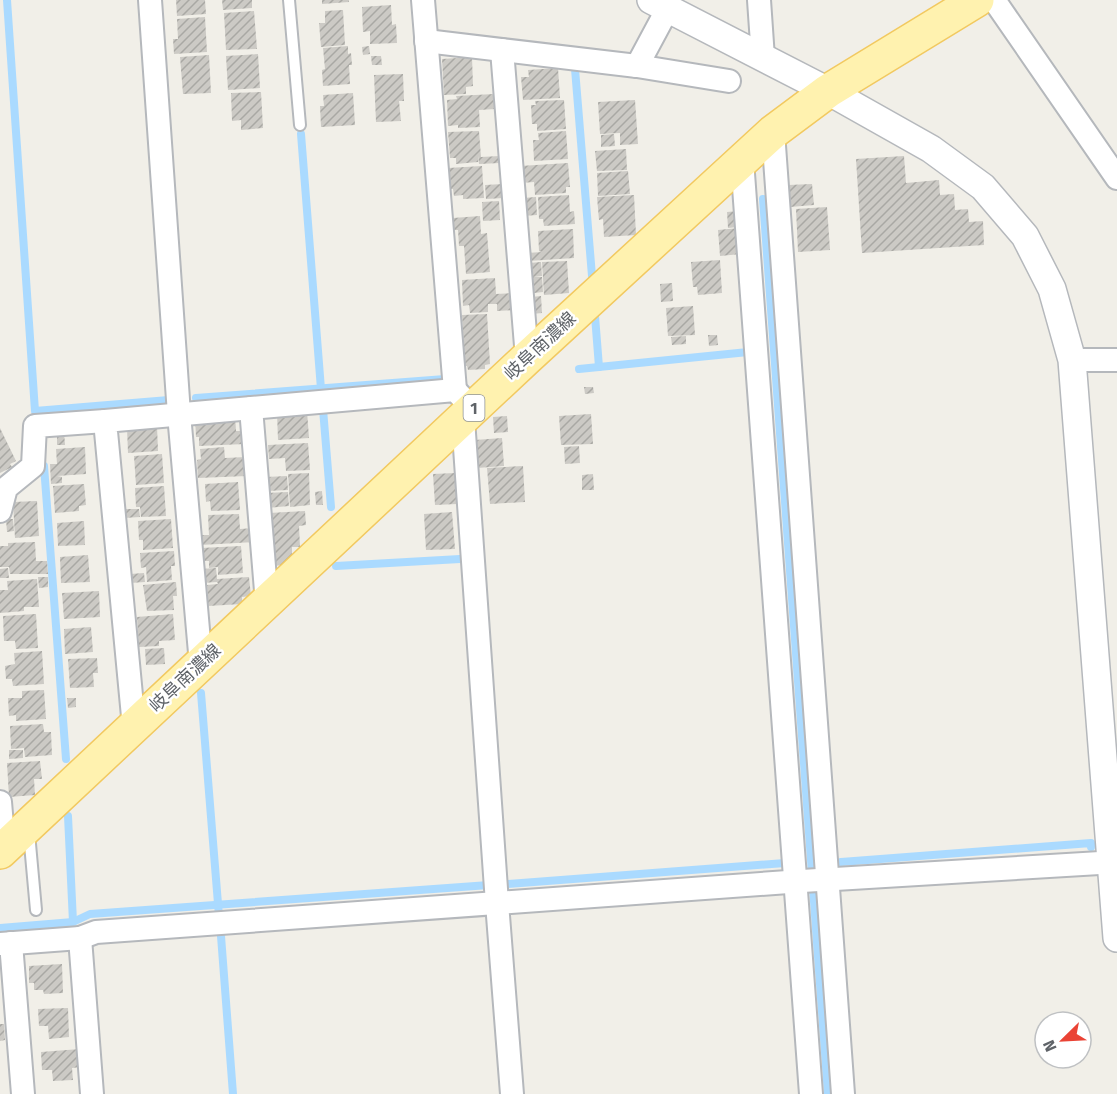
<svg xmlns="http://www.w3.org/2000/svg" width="1117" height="1094" viewBox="0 0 1117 1094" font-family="'Fira Sans','Noto Sans JP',sans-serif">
<defs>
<pattern id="building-hatch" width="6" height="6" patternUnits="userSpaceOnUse" patternTransform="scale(1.5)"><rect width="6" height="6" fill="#cccac5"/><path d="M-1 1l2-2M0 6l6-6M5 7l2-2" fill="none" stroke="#a9a8a4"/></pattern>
</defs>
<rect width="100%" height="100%" fill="#f1efe8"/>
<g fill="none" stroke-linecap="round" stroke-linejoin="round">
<g stroke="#aadaff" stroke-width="8">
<polyline points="7,0 35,411 169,400"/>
<polyline points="575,69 592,276"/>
<polyline points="301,134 321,389"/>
<polyline points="763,199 828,1094"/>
<polyline points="595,316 599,367"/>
<polyline points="579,369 748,352"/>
<polyline points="196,398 445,379"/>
<polyline points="323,409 331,507"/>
<polyline points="44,466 66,759"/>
<polyline points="336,566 460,559"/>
<polyline points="201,693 219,916"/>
<polyline points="68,816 73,922"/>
<polyline points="841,862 1091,843 1091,847"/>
<polyline points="507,884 785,863"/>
<polyline points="0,928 73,922 90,914 489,885"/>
<polyline points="221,936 233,1094"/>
</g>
</g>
<g fill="url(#building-hatch)">
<polygon points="176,0 205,0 206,14 177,16"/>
<polygon points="222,0 252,0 252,8 223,10"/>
<polygon points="322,0 349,0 349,2 322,4"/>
<polygon points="391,5 392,25 396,24 397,43 370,44 370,31 363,32 362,7"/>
<polygon points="343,10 345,45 321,47 319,23 325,23 325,11"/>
<polygon points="254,11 257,49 226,50 224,13"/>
<polygon points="205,17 207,52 174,54 173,39 178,39 177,19"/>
<polygon points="348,46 348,54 351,53 352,65 349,65 350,84 323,86 322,70 325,69 323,48"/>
<polygon points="369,46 370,54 363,55 362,47"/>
<polygon points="258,54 260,88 228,90 226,56"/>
<polygon points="209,55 211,93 183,94 180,57"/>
<polygon points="371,56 381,56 382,65 372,65"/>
<polygon points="472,57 473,86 466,87 466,94 444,95 442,59"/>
<polygon points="558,68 560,98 523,100 521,77 529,77 528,70"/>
<polygon points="403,74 404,101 399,101 401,121 376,122 374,75"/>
<polygon points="261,92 263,128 241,130 241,120 232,121 231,93"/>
<polygon points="353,93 355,125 321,127 320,106 324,106 323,95"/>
<polygon points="494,94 495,109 479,110 480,127 458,128 458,125 448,126 447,100 457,99 456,96"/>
<polygon points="564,100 566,129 537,131 537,124 532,124 531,105 536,105 535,101"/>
<polygon points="635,100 638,144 620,145 620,133 600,134 598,102"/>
<polygon points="479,131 481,157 500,156 500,163 479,164 478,156 478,162 456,164 456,158 450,158 448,132"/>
<polygon points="566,131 568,159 534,161 533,140 539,140 538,133"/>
<polygon points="614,134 615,146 601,147 601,135"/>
<polygon points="626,149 627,170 597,171 595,151"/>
<polygon points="904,156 906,183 939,180 940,195 954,194 955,210 968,209 969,222 983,221 984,245 862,253 856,159"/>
<polygon points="568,163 570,187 566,187 566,193 535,195 534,182 521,183 520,166"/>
<polygon points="482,166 484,198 463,199 463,195 454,196 453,189 449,189 448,168"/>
<polygon points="628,171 630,194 598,196 597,173"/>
<polygon points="503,184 504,198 486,199 485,185"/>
<polygon points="812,184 814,205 790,207 788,185"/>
<polygon points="569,195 570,212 574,211 575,224 544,226 543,219 539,219 538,197"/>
<polygon points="634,195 636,235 604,237 603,219 599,220 597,197"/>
<polygon points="536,197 537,215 523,216 523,198"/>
<polygon points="499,201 500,220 483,221 482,202"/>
<polygon points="827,207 830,250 798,252 796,209"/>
<polygon points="738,211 738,227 728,228 727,212"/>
<polygon points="480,216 481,234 487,233 490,272 466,274 464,246 459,246 458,230 454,230 453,218"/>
<polygon points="739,228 741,254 720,256 718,230"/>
<polygon points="573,229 574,258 528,261 527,253 542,252 539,251 538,231"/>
<polygon points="720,260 722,293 698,295 697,287 693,287 691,262"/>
<polygon points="567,261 569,293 544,295 542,262"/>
<polygon points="541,262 542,276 533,277 542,277 543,292 534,293 534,283 530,283 529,263"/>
<polygon points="495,278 496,294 514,293 515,310 497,311 497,304 488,304 488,312 470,313 469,305 463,306 462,280"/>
<polygon points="672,283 673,301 661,302 660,284"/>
<polygon points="541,296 542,313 532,314 531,297"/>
<polygon points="693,306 695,335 668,336 666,308"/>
<polygon points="487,314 490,364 485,365 485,369 468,370 467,366 465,366 462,315"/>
<polygon points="708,335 717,335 718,345 709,346"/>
<polygon points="686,336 686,344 672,345 671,337"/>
<polygon points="584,387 593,387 594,393 585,394"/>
<polygon points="307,411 309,438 278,440 277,413"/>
<polygon points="591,414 593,444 561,445 559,416"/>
<polygon points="235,415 236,431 244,431 245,444 199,446 199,437 196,437 195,417"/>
<polygon points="507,416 508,432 494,433 493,417"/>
<polygon points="157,426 158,451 128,453 127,428"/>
<polygon points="0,428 16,461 10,464 12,467 0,473"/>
<polygon points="57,432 64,432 65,445 57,445"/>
<polygon points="502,438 504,466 477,468 475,440"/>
<polygon points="308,443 310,470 286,471 285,458 269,459 268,445"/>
<polygon points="579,446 580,463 565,464 564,447"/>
<polygon points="85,447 86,474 57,476 62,477 62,483 51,484 50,464 57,464 56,449"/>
<polygon points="224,447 225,458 246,457 247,476 198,478 197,460 201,459 200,449"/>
<polygon points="162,454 164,483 136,485 134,456"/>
<polygon points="523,466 525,502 490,504 487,468"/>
<polygon points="309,473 310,505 290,507 288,474"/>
<polygon points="455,473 457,504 435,505 433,474"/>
<polygon points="593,474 594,490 582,490 582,475"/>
<polygon points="287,476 288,490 267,491 266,477"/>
<polygon points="238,482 240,510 211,511 210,501 206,502 205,484"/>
<polygon points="84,484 86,505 79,506 79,511 55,513 53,486"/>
<polygon points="164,486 166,516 141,517 140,507 136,507 135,488"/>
<polygon points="322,491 323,505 316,505 315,492"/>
<polygon points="288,492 289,506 267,508 266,493"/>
<polygon points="37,501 39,536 15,538 13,502"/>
<polygon points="124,509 139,509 140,517 124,518"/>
<polygon points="305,511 306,525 299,526 300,547 292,547 292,558 284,565 273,566 269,513"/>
<polygon points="452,512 455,549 426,550 424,514"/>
<polygon points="239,514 240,529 254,528 255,542 200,545 200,535 209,535 208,515"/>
<polygon points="6,519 13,519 14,531 7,532"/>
<polygon points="171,519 173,548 143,550 143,540 139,540 138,521"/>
<polygon points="84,521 85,545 58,546 57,523"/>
<polygon points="35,542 36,561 47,561 48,574 10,574 9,567 0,567 0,546 8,546 8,543"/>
<polygon points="241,546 243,573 218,575 218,567 209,568 209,561 202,561 201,548"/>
<polygon points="174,551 175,566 171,566 172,580 147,582 146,567 141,568 140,553"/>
<polygon points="88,555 90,582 61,583 60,557"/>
<polygon points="8,568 9,578 0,578 0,569"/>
<polygon points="216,568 217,579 249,577 251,596 242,597 242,604 208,606 207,585 218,584 217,582 202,583 201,569"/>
<polygon points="144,573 145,582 130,583 130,574"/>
<polygon points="38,577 48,577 48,587 39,588"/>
<polygon points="37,579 39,607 24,607 24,611 0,613 0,590 8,590 7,581"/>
<polygon points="176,582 177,596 173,596 174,610 147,611 143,585"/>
<polygon points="99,591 100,617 64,619 62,593"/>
<polygon points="36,614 38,648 16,649 15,641 4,641 3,616"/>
<polygon points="173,614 175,640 159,641 159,646 139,647 137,617"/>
<polygon points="91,627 93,652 65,654 64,629"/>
<polygon points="164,648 165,664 146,665 145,649"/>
<polygon points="42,651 44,684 13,686 12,679 6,679 5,666 15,664 14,653"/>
<polygon points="97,658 98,673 93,673 94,687 70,688 68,659"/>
<polygon points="44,690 46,719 16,721 16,715 9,716 8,698 22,698 22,691"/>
<polygon points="67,698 76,698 76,707 68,708"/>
<polygon points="43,724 44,732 51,732 52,755 25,757 24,748 11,749 10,726"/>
<polygon points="9,750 23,750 23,758 9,759"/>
<polygon points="40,761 42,779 34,779 35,795 9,797 7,763"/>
<polygon points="62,964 63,993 44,994 43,990 34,990 34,983 29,983 29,966"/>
<polygon points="68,1008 69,1037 49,1039 48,1026 39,1026 38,1009"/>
<polygon points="0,1024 4,1024 5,1040 0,1041"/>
<polygon points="80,1049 81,1067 72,1068 73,1080 53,1081 52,1070 42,1070 41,1052"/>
</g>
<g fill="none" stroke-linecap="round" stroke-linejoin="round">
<defs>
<g id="service">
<polyline points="289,0 300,125"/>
<polyline points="29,833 36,910"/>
</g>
<g id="minor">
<polyline points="150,0 179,414 201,664"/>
<polyline points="423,0 455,390"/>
<polyline points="759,0 763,58"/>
<polyline points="994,0 1117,178"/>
<polyline points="426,41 637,66 667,10"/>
<polyline points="502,50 527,358"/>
<polyline points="637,66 729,81"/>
<polyline points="773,132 843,1094"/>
<polyline points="742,160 811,1094"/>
<polyline points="1072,360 1117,360"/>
<polyline points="251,408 267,603"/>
<polyline points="463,419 497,903 512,1094"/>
<polyline points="0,511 6,488 33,466 35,426 105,421"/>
<polyline points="134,727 105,421 455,390 473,409"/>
<polyline points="0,802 4,849"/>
<polyline points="80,938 92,1094"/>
<polyline points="11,943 23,1094"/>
<polyline points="0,944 80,938 96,932 802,881 1117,862"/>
</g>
<polyline id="tertiary" points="651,0 828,91 931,149 983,187 1025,236 1052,289 1072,360 1117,938"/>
<polyline id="primary" points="0,852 527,358 773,132 828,91 977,0"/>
</defs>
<use href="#service" stroke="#b5b8bc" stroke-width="14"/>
<use href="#minor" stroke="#b5b8bc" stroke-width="26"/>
<use href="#tertiary" stroke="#b5b8bc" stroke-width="30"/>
<use href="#primary" stroke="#f2c960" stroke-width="36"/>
<use href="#service" stroke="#fff" stroke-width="10"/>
<use href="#minor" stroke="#fff" stroke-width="22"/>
<use href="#tertiary" stroke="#fff" stroke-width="27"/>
<use href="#primary" stroke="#fff2af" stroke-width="33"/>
</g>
<g text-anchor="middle" stroke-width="5" stroke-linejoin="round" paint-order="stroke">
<rect fill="#fff" stroke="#8f9295" stroke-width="1.5" x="463.5" y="395" width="21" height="26" rx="4.5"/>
<g font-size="16" font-weight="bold" fill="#5f6368">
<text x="474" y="414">1</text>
</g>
<g font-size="18" fill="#5f6368" stroke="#fff">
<text transform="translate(540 346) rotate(-43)" y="6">岐阜南濃線</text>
<text transform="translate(185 678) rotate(-43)" y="6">岐阜南濃線</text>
</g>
</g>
<g transform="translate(1063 1040) rotate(246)"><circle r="28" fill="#ffffff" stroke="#bfc1c3" stroke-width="1.5"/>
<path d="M0-4.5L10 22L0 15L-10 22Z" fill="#ea4335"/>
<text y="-9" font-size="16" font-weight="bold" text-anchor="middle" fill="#5f6368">N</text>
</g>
</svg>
